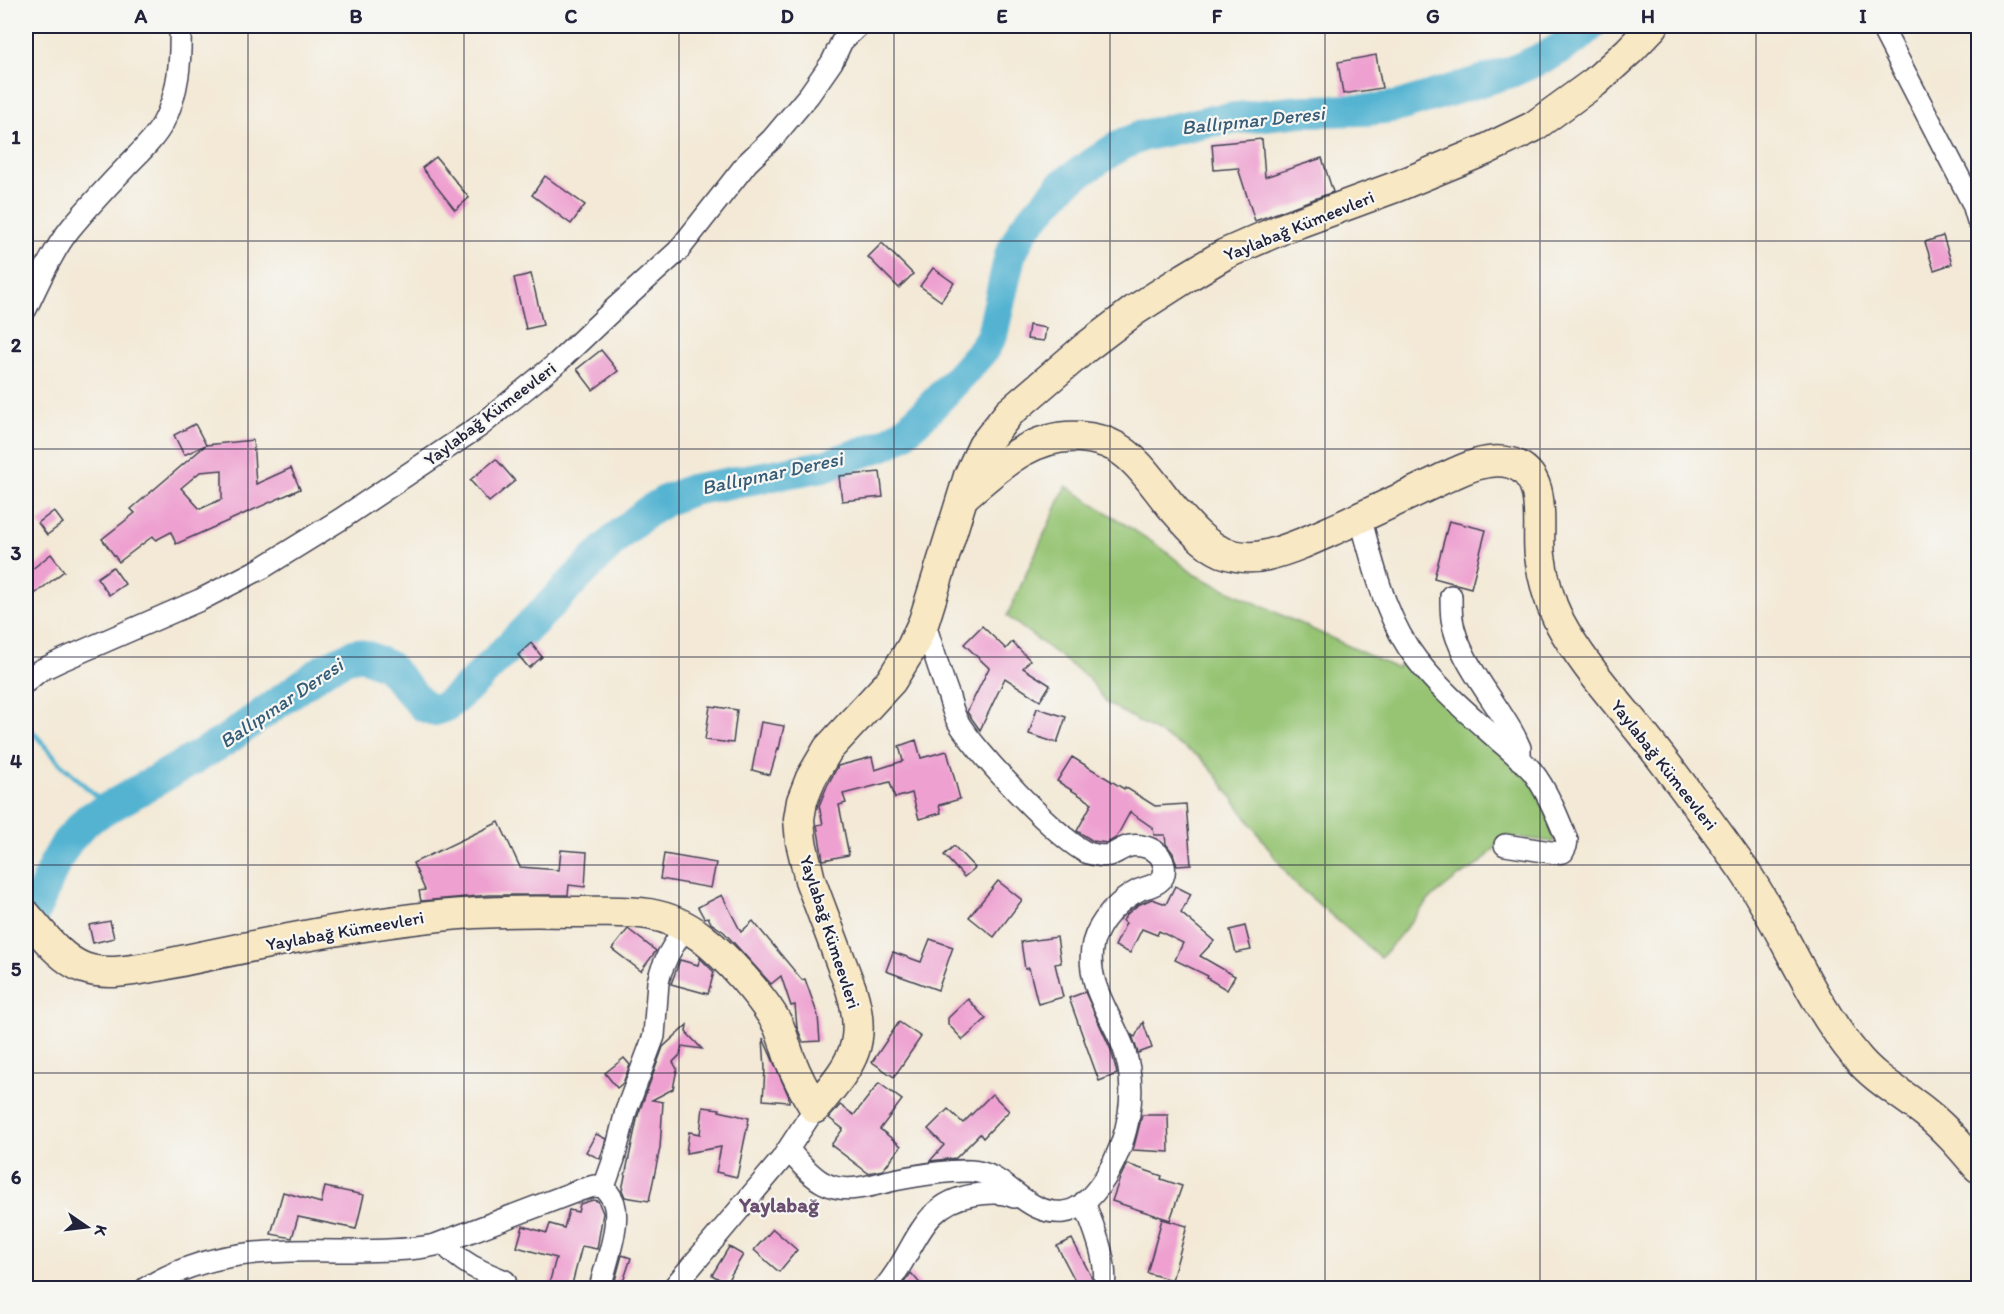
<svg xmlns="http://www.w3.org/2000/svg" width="2004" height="1314" viewBox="0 0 2004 1314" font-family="Itim,sans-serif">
<rect width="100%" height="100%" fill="#f6f6f2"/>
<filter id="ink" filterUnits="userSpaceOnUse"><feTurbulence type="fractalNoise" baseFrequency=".0167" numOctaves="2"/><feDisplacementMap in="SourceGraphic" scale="12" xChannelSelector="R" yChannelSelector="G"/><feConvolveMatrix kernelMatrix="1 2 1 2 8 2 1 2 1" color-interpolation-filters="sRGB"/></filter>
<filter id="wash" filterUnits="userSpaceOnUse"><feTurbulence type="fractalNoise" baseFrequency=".008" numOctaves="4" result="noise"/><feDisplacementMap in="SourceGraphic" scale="24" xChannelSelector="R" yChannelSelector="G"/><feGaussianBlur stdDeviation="1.35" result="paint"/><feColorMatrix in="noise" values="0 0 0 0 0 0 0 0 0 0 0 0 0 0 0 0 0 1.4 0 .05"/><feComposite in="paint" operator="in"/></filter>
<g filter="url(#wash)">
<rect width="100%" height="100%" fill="#f3e9d6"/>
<polygon fill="#96c473" stroke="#5c7357" stroke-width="1.5" points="1066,486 1163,549 1195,575 1396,668 1405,662 1528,775 1553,827 1554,842 1506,836 1480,864 1458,877 1429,900 1381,958 1293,882 1216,775 1200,757 1107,703 1088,678 1007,616"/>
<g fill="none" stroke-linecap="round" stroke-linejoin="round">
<polyline stroke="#53b3d1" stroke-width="5" points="26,724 60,763 109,808"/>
<polyline stroke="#53b3d1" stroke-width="32" points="26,932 55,863 67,842 87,820 223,742 326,668 356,654 368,657 388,666 423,706 434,710 446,706 473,683 618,536 647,512 667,500 691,490 824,466 886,444 902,434 925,413 960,376 983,350 992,335 1010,255 1024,228 1064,183 1119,146 1142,136 1209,121 1301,111 1368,110 1399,106 1511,72 1549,55 1577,38 1590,26"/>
</g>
<g id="blocks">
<g fill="#eea1d0" fill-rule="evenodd">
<polygon points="1376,55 1382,88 1343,94 1338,62"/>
<polygon points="1262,139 1265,177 1322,158 1333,192 1255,221 1238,168 1214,170 1212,144"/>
<polygon points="436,157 469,198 455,210 422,168"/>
<polygon points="545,176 585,205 571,224 532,195"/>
<polygon points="1943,236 1952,264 1934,270 1925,242"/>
<polygon points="882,243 913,274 899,288 868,257"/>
<polygon points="933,268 954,283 941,301 920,286"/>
<polygon points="531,274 543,325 526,329 514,278"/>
<polygon points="1029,325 1046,328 1044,341 1027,339"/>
<polygon points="601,350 618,371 593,390 577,369"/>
<polygon points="195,424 206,445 184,455 174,435"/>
<path d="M253,440L256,484L291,468L300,489L176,544L171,532L156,540L153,536L119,562L102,539L135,513L131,509L206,445ZM222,470V499L200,509L181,488L200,472Z"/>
<polygon points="496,459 515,481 489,502 470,480"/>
<polygon points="880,472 883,497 842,501 839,476"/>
<polygon points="54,511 63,523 47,535 38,523"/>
<polygon points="1449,521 1486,530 1471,588 1434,578"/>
<polygon points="51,554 64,571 31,597 26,589 26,574"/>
<polygon points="113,567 125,584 109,595 97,578"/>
<polygon points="982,626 1006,649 1012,642 1030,660 1023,668 1050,685 1040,701 1005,678 980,730 967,712 989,668 964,644"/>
<polygon points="531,643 542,657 529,668 518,655"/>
<polygon points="710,706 737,710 733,743 705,740"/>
<polygon points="1037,708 1066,717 1057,743 1029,734"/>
<polygon points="761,722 784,726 779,749 778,748 770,775 752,770"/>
<polygon points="916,740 921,758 947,751 960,799 939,805 941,813 919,819 912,793 895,798 890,782 843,794 846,803 839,805 849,855 823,860 817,825 823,824 819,806 827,786 838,766 872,757 875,770 903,761 899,746"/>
<polygon points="1072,757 1124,789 1125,787 1155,806 1186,804 1191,865 1177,866 1173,853 1166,844 1165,835 1154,835 1153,828 1130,812 1116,838 1107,843 1093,841 1077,831 1092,803 1057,781"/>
<polygon points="499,822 520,867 559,870 561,850 587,852 585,887 569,885 568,895 489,895 421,901 419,891 425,890 413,863"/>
<polygon points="954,846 975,868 964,877 944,855"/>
<polygon points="664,854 716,863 711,888 660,879"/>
<polygon points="998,881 1022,900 994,937 969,917"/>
<polygon points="1175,886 1191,894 1181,913 1214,941 1200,956 1235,976 1227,990 1207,978 1208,976 1175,960 1183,943 1159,931 1157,935 1142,929 1130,953 1115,946 1126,923 1123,921 1126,915 1138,905 1152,899 1166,904"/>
<polygon points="722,895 741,932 753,921 802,980 805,979 818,1016 820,1041 803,1042 797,1027 795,1005 791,1006 781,976 771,984 724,932 711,923 708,917 704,918 698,907"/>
<polygon points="110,921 114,938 93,943 89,925"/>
<polygon points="1245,926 1251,950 1236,953 1230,930"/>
<polygon points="628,929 656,951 641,971 612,949"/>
<polygon points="1057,937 1061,963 1055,964 1063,997 1038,1004 1029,968 1025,969 1021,942"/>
<polygon points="930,939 953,947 938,990 886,971 893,952 921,962"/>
<polygon points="700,958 714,972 708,994 671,984 680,960 698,965"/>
<polygon points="1085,992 1111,1050 1115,1065 1117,1074 1099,1081 1069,998"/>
<polygon points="968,999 986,1019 963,1040 948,1024 948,1018"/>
<polygon points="899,1022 921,1037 894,1077 872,1062"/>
<polygon points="1143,1022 1152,1048 1138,1053 1132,1035 1135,1037"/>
<polygon points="687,1025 686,1032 702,1049 682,1046 680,1055 673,1062 677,1069 673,1089 652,1100 663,1102 660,1148 649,1201 625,1197 622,1190 638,1115 663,1047"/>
<polygon points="763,1038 789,1097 789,1102 763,1100 765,1069"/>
<polygon points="624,1058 630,1065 623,1083 617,1088 605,1073"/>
<polygon points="879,1083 902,1100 880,1129 901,1146 883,1170 868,1173 831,1145 843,1129 829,1118 840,1105 854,1115"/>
<polygon points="992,1094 1009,1111 983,1138 980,1134 956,1158 930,1161 944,1145 928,1129 948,1109 963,1123"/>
<polygon points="703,1107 720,1109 719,1111 749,1118 737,1177 716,1172 721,1147 686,1153 689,1132 700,1134"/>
<polygon points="1142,1115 1168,1115 1169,1152 1133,1150"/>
<polygon points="596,1134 606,1139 600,1159 586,1152"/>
<polygon points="1127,1164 1162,1176 1161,1179 1182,1186 1170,1220 1112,1201 1120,1178"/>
<polygon points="325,1187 364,1195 356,1229 298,1217 292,1238 271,1234 283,1192 321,1203"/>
<polygon points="593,1200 598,1201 603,1213 597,1249 582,1246 571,1288 548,1288 556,1258 517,1247 523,1226 547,1233 550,1224 564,1228 569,1210 578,1212 580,1204"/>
<polygon points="1162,1219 1187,1226 1172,1280 1147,1273"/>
<polygon points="773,1229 797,1250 779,1272 754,1250"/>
<polygon points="1072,1239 1092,1278 1092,1282 1079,1288 1057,1246"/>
<polygon points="729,1247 743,1255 726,1283 712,1275"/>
<polygon points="622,1255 631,1258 621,1288 613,1288"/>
<polygon points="911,1273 924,1288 900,1288"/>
</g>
</g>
</g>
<g filter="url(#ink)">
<use href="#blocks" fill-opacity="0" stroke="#414052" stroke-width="1.5"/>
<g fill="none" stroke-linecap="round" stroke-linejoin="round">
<defs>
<g id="street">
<polyline points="1881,26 1973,204 1978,221"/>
<path d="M26,309C38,284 53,250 70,229C87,208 106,188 125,168C138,154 154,140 163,123C179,93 181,59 180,26"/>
<path d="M1360,517C1374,566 1385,619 1417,660C1440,690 1470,715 1498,740C1510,750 1522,760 1532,771C1547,790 1558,817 1567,840L1566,846L1563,852L1557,853L1505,845"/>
<path d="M1451,596C1451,603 1451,611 1452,619C1457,658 1496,701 1515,737L1520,748V760"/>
<polyline points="26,682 39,671 62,660 200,600 262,568 341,519 480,426 557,363 615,308 678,251 747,163 772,139 809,95 832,62 842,41 858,26"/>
<path d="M788,1150C799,1161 810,1176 824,1183C846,1195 872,1185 894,1180C919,1175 946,1170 971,1171C1006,1172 1024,1216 1064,1212C1082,1210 1096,1192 1105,1178C1129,1139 1139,1090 1123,1046C1110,1013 1084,981 1093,943C1099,921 1119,900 1139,890C1146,887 1159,885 1163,877C1166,870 1164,862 1160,856C1154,848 1140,844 1130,846C1123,847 1117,853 1110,855C1103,857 1095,855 1088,853C1060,842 973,749 957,720C953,713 951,703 948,694C939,670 932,646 924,621"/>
<polyline points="604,1187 614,1159 626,1111 654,1036 658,982 661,971 668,955 685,926"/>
<path d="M1084,1202C1094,1229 1108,1260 1104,1288"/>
<path d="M443,1243C463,1264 478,1270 505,1281"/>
<path d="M146,1288C214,1246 280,1251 357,1251C383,1250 409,1251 435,1245L580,1190L594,1186L604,1187C608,1192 612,1197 614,1203C621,1225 605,1266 600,1288"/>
<polyline points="673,1288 781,1160 815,1108"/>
<path d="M884,1288C916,1254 917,1204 973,1195C986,1193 1001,1191 1014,1197"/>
</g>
<g id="secondary">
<path d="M963,497C997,468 1032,433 1080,437C1093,438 1104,440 1116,447C1139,460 1155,487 1172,507C1186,523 1202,543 1222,552C1236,557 1252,559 1267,555C1293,549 1319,536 1344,525C1376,510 1408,495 1440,480C1461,470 1487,456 1511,463C1550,475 1536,526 1540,556C1543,579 1549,601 1559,621C1582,664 1614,698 1644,736C1678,779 1711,824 1743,869C1784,929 1809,1000 1856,1056C1875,1080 1903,1094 1926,1113C1946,1129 1962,1148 1978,1167"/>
<path d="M26,915C42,933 60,959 84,968C106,976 135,970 158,966C251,946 345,926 439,916C484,911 530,911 575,912C622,912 661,906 701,937C726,956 763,997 778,1025C783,1036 786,1048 790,1059C797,1077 805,1092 815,1108C850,1065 869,1046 851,989L810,880L801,842L799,819L802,801L811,778L828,749L891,681L912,647L924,621L969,476L983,446L1009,413L1085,348L1135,310L1185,278L1225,254L1284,228L1398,186L1485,150L1533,127L1595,82L1629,51L1653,26"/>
</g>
</defs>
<use href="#street" stroke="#414052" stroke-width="24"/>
<use href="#secondary" stroke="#414052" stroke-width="33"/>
<use href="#street" stroke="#fff" stroke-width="21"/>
<use href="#secondary" stroke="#f8e8c3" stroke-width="30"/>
</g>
</g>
<path fill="none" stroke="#22223b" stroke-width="1.5" stroke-opacity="0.55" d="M248,26V1288M464,26V1288M679,26V1288M894,26V1288M1110,26V1288M1325,26V1288M1540,26V1288M1756,26V1288M26,241H1978M26,449H1978M26,657H1978M26,865H1978M26,1073H1978"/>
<g text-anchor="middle" stroke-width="4.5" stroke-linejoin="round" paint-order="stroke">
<g font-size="18" fill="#22223b" stroke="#f6f6f2">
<text transform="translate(1299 226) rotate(-22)" y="6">Yaylabağ Kümeevleri</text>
<text transform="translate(490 414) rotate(-37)" y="6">Yaylabağ Kümeevleri</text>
<text transform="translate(1664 765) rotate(52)" y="6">Yaylabağ Kümeevleri</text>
<text transform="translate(345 931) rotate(-10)" y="6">Yaylabağ Kümeevleri</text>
<text transform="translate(830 932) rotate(72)" y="6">Yaylabağ Kümeevleri</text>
</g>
<g font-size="20" font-style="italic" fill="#365c77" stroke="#f6f6f2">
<text transform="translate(1253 120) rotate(-6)" y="7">Ballıpınar Deresi</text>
<text transform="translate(772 473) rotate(-12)" y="7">Ballıpınar Deresi</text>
<text transform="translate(281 703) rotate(-34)" y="7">Ballıpınar Deresi</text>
</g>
<g font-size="21" font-weight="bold" fill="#694e6f" stroke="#f6f6f2">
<text x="779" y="1212">Yaylabağ</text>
</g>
</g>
<rect width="2004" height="1314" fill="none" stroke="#f6f6f2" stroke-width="66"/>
<g transform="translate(87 1227) rotate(104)" stroke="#f6f6f2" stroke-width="4.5" paint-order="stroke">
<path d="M0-4.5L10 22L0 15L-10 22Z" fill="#22223b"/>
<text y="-9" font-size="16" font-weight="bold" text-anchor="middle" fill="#22223b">K</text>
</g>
<rect x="33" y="33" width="1938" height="1248" fill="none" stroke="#22223b" stroke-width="2"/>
<g font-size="20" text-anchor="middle" font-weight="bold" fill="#22223b">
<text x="141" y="23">A</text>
<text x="356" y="23">B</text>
<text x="571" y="23">C</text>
<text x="787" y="23">D</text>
<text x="1002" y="23">E</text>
<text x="1217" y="23">F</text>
<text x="1433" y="23">G</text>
<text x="1648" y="23">H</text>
<text x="1863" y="23">I</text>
<text x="16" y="144">1</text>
<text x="16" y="352">2</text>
<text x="16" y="560">3</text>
<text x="16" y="768">4</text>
<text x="16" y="976">5</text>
<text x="16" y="1184">6</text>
</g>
</svg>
